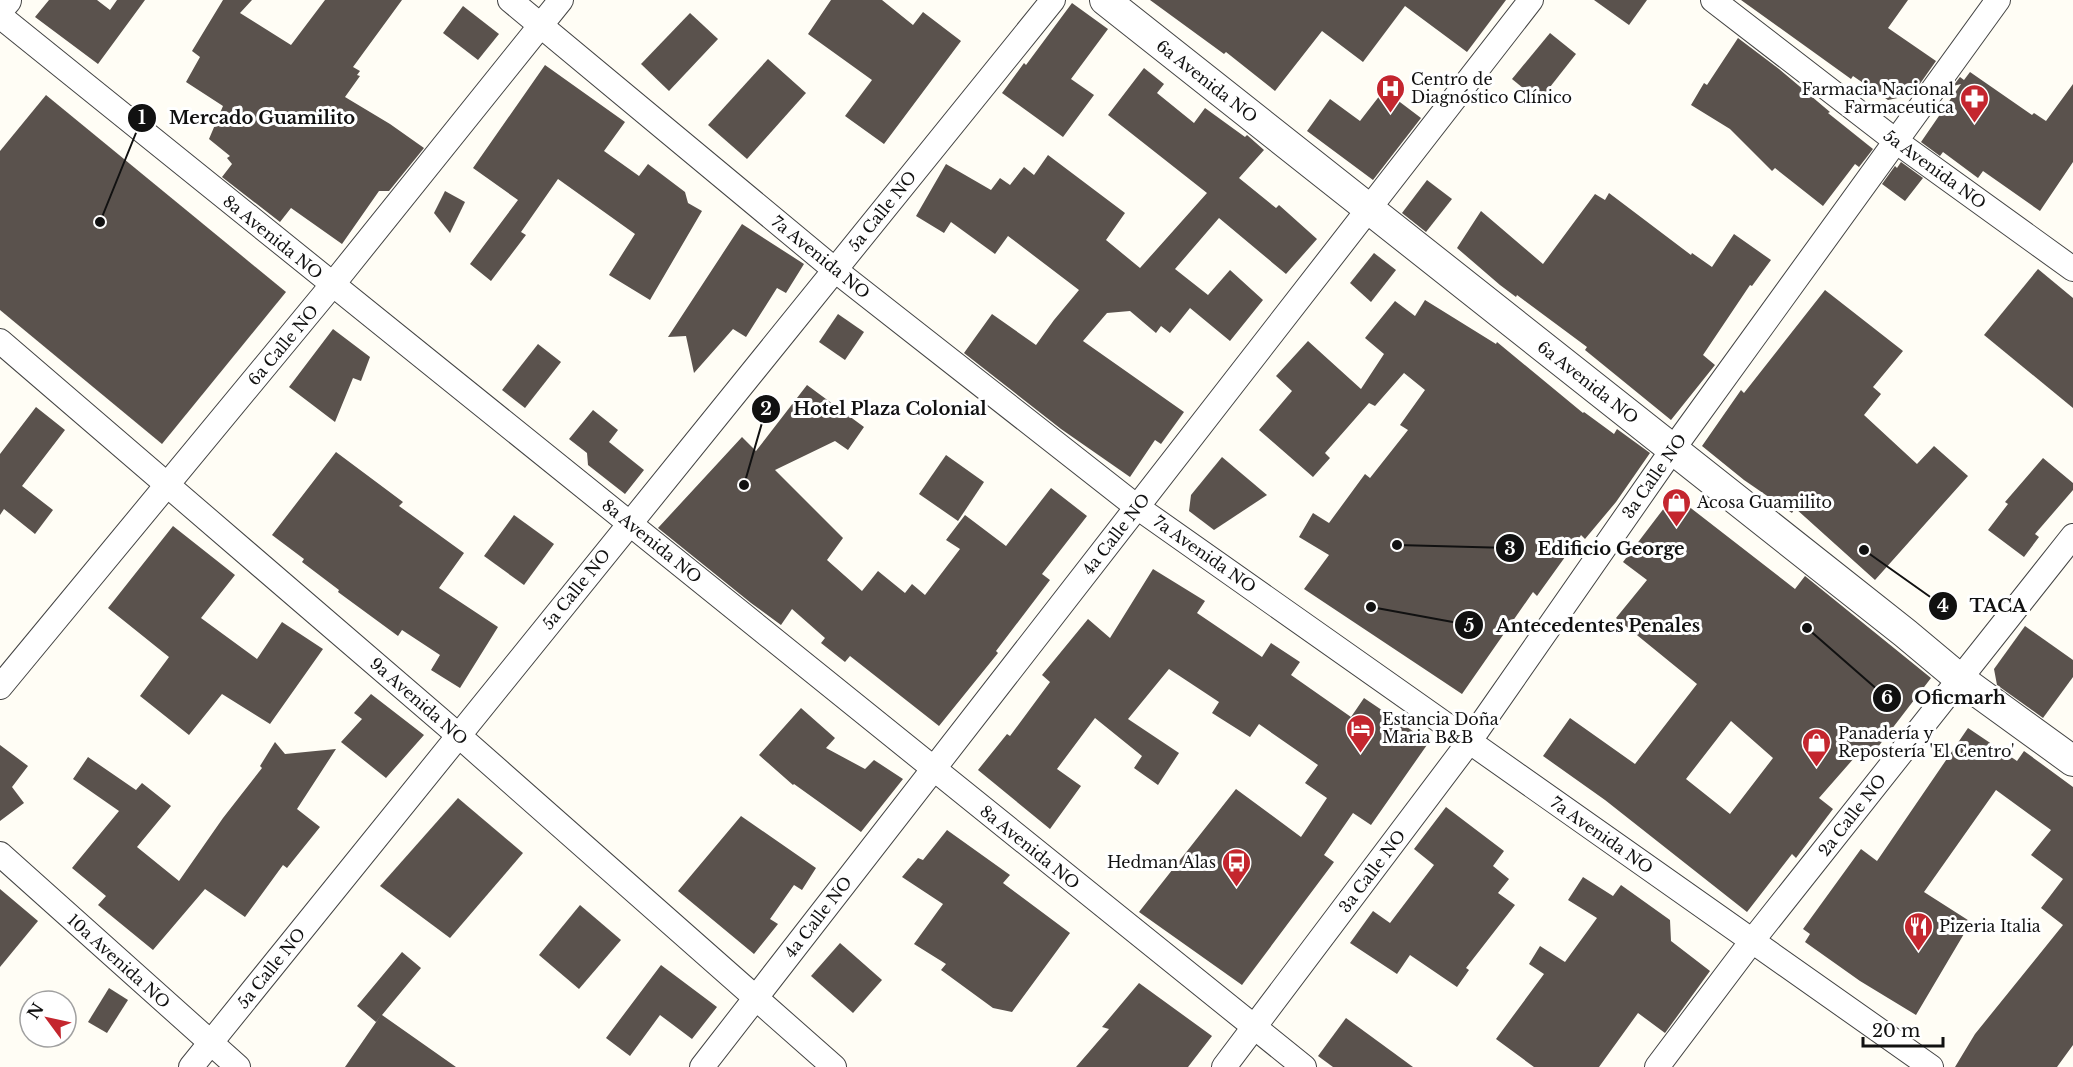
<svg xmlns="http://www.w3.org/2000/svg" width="2073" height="1067" viewBox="0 0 2073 1067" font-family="'Libre Baskerville',serif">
<rect width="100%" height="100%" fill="#fffdf5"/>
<g fill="#5a524d" fill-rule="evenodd">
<polygon points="49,0 97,0 110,10 117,0 145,0 98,64 35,17"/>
<polygon points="223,0 252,0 240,13 291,45 325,0 402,0 353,67 360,71 357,75 360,76 345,97 390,124 424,148 389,191 379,191 342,244 291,208 280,222 222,177 232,164 227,158 230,156 209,139 223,106 186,82 200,57 192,51"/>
<polygon points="831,0 882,0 913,25 923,12 961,41 884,144 845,116 872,80 808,34"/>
<polygon points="1150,0 1506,0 1467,52 1405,6 1363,62 1322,31 1275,91 1226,52 1224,54"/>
<polygon points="1594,0 1647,0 1629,25"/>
<polygon points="1741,0 1908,0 1888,28 1936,61 1912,95 1888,100 1853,76 1851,79"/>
<polygon points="1072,3 1108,29 1071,79 1094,95 1063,137 1002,93 1024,63 1026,65"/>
<polygon points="463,6 499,34 478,60 443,33"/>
<polygon points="690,13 718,39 669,91 641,64"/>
<polygon points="1550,33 1576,54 1539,101 1512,79"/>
<polygon points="1738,38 1779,69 1830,112 1828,113 1873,149 1859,167 1855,164 1823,206 1775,168 1772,171 1730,129 1691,105 1704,83 1707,85"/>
<polygon points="768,59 806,93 747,159 708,125"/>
<polygon points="545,65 625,122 604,151 639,176 648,164 685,192 688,203 702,211 650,300 609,275 635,234 558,179 521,232 526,235 491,281 470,264 518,200 473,168"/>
<polygon points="1144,68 1164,84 1157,93 1194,123 1205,108 1245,137 1247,135 1264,150 1239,178 1276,208 1279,205 1317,239 1286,274 1219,218 1175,269 1208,295 1230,270 1263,300 1230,341 1190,308 1170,333 1161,326 1156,333 1130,311 1107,313 1083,341 1184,412 1161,444 1155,440 1130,477 1061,429 964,353 992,314 1036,345 1054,320 1079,290 1008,236 995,254 951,222 944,233 916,216 946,164 991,190 1000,178 1010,185 1024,167 1034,175 1048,155 1125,213 1106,240 1140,268 1207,193 1108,115"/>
<polygon points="1970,72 2032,115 2034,113 2046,121 2073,84 2073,162 2040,211 1983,171 1978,178 1943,152 1940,156 1921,142 1961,84 1953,86 1960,77 1964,80"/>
<polygon points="1384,90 1421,118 1373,180 1307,131 1330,99 1360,121"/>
<polygon points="46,95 286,292 162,444 0,310 0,151"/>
<polygon points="1901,162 1923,178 1905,201 1882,184 1895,166 1897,168"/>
<polygon points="1427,180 1452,199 1426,232 1402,213"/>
<polygon points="445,191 465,202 450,233 434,213"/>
<polygon points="1609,193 1691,255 1692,253 1712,267 1734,234 1771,260 1752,286 1750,285 1703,355 1715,365 1671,420 1585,350 1587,347 1517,295 1516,297 1500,285 1457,248 1481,211 1543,264 1595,194 1605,200"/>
<polygon points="742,224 804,264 786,293 777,288 746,337 733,329 694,373 686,336 668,337"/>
<polygon points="1374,253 1396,270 1371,302 1350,283"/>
<polygon points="2038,269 2073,298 2073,408 1984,335"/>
<polygon points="1825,290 1903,351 1873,387 1881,394 1864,415 1917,464 1934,446 1968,476 1875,580 1795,508 1792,513 1744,480 1702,446 1741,390 1744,393"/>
<polygon points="1425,300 1496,344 1497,342 1583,413 1584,412 1614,434 1617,429 1650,453 1616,502 1585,539 1581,535 1567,558 1565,557 1537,596 1533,592 1462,694 1304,589 1329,555 1299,537 1313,513 1329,523 1365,474 1370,478 1408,430 1400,425 1425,390 1404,373 1375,406 1369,403 1325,453 1330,458 1313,477 1259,430 1292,391 1276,376 1308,341 1361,389 1384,354 1365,338 1395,301 1415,316"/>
<polygon points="838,314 864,332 845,360 819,342"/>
<polygon points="333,329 370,357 361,381 353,378 335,422 289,387"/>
<polygon points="538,344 561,362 525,408 502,390"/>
<polygon points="807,385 864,427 848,450 835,441 775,470 843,538 827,560 862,591 878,571 905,593 912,584 925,595 960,549 946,540 965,515 1006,546 1051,488 1087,516 1042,574 1050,580 996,651 998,653 939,726 850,656 845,662 821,643 825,638 792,609 781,625 751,603 658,528 742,437 756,451"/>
<polygon points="36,407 65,430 22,486 53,510 35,534 4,509 0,515 0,454"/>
<polygon points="593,410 618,430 609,442 644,470 625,494 588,465 587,453 569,439"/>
<polygon points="336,452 403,502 399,506 464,553 439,588 498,627 460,688 431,670 440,655 402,630 398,636 338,592 339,590 302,562 304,559 272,535"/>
<polygon points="946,455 984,482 958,521 919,494"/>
<polygon points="1222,457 1267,495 1214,530 1189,511 1191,495"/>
<polygon points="2043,458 2073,483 2073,490 2035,534 2039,537 2024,557 1988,530 2008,504 2005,502"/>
<path d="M1674,495L1795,589L1805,576L1931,678L1871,756L1862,749L1819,798L1833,809L1796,858L1792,854L1747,912L1605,800L1543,756L1570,718L1635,764L1697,684L1616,618L1647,580L1623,562ZM1731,721L1773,758L1730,814L1686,779Z"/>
<polygon points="514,515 554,544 524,585 484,556"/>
<polygon points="173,526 235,575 201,618 257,659 282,622 323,649 270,724 222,694 189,735 140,696 169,657 108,608"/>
<polygon points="1153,569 1205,601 1197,613 1262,657 1271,643 1300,662 1291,675 1351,717 1364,698 1429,742 1371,825 1353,813 1324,855 1334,862 1242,985 1139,912 1236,789 1301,837 1327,798 1305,783 1318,765 1259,724 1250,737 1212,713 1219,702 1169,669 1128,719 1179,753 1158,785 1134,768 1142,756 1095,718 1057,769 1081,786 1050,829 978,770 1007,734 1010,736 1050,682 1042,675 1088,619 1110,638"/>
<polygon points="2025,626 2073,660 2073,677 2043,718 1997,685 1994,669"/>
<polygon points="371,694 424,735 386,778 341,742 362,719 354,713"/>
<polygon points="801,708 835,738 826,748 865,769 874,760 903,779 861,832 794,784 793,785 759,755"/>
<polygon points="1968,728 2017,761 2024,751 2073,787 2073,1045 2057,1067 1955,1067 1975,1034 2063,925 2041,908 2063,879 2031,855 2051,830 1996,790 1924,892 1971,922 1916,1015 1860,981 1805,942 1810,934 1803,929 1861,849 1877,861"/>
<polygon points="275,742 285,754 336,749 297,809 320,827 287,868 283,865 245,917 205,889 153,950 98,905 106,896 72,868 119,811 73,779 88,757 136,790 142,783 171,806 137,847 179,881 223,818 262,768 260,766"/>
<polygon points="0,745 28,766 12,787 24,803 0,821"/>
<polygon points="458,798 523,853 450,938 380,886"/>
<polygon points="1446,807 1504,851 1493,866 1509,879 1498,893 1515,905 1466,968 1469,970 1457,987 1410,955 1397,974 1350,943 1373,911 1390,923 1434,865 1414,849"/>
<polygon points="741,816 816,868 802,890 794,885 770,919 778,924 754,954 678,891"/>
<polygon points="947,830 1010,875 1003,883 1070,933 1012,1012 993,1008 941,970 946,964 914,944 943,904 902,877 918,858 923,860"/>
<polygon points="1583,877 1613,896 1621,885 1670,920 1671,941 1710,971 1665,1033 1638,1013 1599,1067 1534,1067 1496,1039 1544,974 1529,964 1540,946 1565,962 1597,918 1568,900"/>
<polygon points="0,889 38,921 0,967"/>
<polygon points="580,905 621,940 579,989 539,955"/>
<polygon points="840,943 882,980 853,1013 811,976"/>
<polygon points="402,952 421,968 382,1015 456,1067 345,1067 381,1015 376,1022 357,1006"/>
<polygon points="661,965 717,1007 692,1039 660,1015 630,1056 606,1038"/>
<polygon points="1139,983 1212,1036 1188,1067 1076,1067 1109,1029 1102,1027"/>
<polygon points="109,988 128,1000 107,1033 88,1022"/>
<polygon points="1346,1018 1413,1067 1333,1067 1318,1056"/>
</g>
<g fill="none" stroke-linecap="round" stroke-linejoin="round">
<defs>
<g id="minor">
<polyline points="510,0 835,270 1137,507 1931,1067"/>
<polyline points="1713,0 1897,142 2073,269"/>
<polyline points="0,16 1304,1067"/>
<polyline points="0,341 458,735 834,1067"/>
<polyline points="0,687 333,284 561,0"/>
<polyline points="0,854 238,1067"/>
<polyline points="191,1067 1053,0"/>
<polyline points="702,1067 1531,0"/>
<polyline points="1224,1067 1469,742 1673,449 1998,0"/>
<polyline points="1657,1067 1752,941 2073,536"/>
</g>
<g id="tertiary">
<polyline points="1105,0 1905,633 1960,679 2073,761"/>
<polyline points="0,7 6,0"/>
</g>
</defs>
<use href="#minor" stroke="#444" stroke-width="26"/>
<use href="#tertiary" stroke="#444" stroke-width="32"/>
<use href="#minor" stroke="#fff" stroke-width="24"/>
<use href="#tertiary" stroke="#fff" stroke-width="30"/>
</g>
<defs>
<symbol id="hospital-pin" viewBox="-11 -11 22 30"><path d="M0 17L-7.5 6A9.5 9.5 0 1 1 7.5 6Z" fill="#c4262e" stroke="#fff"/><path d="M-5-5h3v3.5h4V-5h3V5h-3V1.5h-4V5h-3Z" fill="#fff"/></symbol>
<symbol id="pharmacy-pin" viewBox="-11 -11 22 30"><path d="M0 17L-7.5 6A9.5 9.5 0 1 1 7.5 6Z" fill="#c4262e" stroke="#fff"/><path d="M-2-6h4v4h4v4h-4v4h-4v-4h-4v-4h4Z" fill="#fff"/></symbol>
<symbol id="shop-pin" viewBox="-11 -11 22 30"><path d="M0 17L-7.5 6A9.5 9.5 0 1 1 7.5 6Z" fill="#c4262e" stroke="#fff"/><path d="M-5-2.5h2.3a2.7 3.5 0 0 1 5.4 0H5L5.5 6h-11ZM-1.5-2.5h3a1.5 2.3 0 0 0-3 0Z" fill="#fff"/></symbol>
<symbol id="hotel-pin" viewBox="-11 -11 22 30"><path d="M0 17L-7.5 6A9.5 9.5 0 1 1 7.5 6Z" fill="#c4262e" stroke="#fff"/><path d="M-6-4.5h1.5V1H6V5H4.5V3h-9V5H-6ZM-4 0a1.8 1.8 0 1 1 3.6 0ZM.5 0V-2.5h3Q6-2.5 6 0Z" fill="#fff"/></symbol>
<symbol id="bus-pin" viewBox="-11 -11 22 30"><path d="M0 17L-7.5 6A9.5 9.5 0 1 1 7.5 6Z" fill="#c4262e" stroke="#fff"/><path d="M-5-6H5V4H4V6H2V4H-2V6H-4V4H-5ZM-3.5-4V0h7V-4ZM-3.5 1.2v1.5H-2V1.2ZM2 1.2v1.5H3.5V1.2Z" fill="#fff"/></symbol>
<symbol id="restaurant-pin" viewBox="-11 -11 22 30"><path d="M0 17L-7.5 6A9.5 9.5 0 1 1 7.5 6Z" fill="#c4262e" stroke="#fff"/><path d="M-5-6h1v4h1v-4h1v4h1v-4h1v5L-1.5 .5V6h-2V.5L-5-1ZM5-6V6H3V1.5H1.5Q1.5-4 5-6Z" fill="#fff"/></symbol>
</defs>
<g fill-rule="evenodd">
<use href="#hospital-pin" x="1374" y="72" width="33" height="45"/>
<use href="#pharmacy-pin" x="1958" y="82" width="33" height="45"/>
<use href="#shop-pin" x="1660" y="486" width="33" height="45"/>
<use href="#hotel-pin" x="1344" y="712" width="33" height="45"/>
<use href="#shop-pin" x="1800" y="726" width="33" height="45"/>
<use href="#bus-pin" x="1220" y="846" width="33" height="45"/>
<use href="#restaurant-pin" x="1902" y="910" width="33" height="45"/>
</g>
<g text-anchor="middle" stroke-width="6" stroke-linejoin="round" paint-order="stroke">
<g font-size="16" fill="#111" stroke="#fff" text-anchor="start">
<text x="1411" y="85">Centro de<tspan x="1411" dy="18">Diagnóstico Clínico</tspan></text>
<text x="1954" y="95" text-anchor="end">Farmacia Nacional<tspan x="1954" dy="18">Farmaceutica</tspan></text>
<text x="1697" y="508">Acosa Guamilito</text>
<text x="1382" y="725">Estancia Doña<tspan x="1382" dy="18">Maria B&amp;B</tspan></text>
<text x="1838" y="739">Panadería y<tspan x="1838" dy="18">Repostería 'El Centro'</tspan></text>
<text x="1216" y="868" text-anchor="end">Hedman Alas</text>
<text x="1939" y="932">Pizeria Italia</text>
</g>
<g font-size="16" fill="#111" stroke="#fff">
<text transform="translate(1207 81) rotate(38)" y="6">6a Avenida NO</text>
<text transform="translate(1935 169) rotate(36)" y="6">5a Avenida NO</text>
<text transform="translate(882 211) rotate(-51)" y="6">5a Calle NO</text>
<text transform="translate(273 237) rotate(39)" y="6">8a Avenida NO</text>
<text transform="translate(821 257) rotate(39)" y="6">7a Avenida NO</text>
<text transform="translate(283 345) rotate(-50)" y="6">6a Calle NO</text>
<text transform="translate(1588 382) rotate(38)" y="6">6a Avenida NO</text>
<text transform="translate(1654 476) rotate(-55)" y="6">3a Calle NO</text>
<text transform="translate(1116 534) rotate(-52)" y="6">4a Calle NO</text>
<text transform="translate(652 541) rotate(39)" y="6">8a Avenida NO</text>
<text transform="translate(1205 554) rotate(35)" y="6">7a Avenida NO</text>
<text transform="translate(576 589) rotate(-51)" y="6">5a Calle NO</text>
<text transform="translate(419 701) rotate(41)" y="6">9a Avenida NO</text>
<text transform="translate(1852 815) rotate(-52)" y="6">2a Calle NO</text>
<text transform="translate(1602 835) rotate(35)" y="6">7a Avenida NO</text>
<text transform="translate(1030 847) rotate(39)" y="6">8a Avenida NO</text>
<text transform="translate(1372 871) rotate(-53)" y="6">3a Calle NO</text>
<text transform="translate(818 917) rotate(-52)" y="6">4a Calle NO</text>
<text transform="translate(119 961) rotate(42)" y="6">10a Avenida NO</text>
<text transform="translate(271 968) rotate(-51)" y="6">5a Calle NO</text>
</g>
</g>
<path fill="none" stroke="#111" stroke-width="2" d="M100 222L142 118M744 485L766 409M1397 545L1510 548M1864 550L1943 606M1371 607L1469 625M1807 628L1887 698"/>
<g fill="#111" stroke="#fff" stroke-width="2">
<circle cx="100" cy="222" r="6"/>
<circle cx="744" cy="485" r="6"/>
<circle cx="1397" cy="545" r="6"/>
<circle cx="1864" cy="550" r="6"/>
<circle cx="1371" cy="607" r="6"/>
<circle cx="1807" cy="628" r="6"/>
<circle cx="142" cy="118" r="15"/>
<circle cx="766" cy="409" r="15"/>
<circle cx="1510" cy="548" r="15"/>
<circle cx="1943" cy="606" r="15"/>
<circle cx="1469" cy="625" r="15"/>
<circle cx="1887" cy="698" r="15"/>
</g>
<g font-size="18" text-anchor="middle" font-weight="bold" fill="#fff">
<text x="142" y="124">1</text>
<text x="766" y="415">2</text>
<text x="1510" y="555">3</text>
<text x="1943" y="612">4</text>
<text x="1469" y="632">5</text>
<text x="1887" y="704">6</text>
</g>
<g font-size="18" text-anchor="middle" font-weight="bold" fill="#111" stroke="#fff" stroke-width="6" stroke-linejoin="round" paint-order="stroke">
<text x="262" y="124">Mercado Guamilito</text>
<text x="890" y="415">Hotel Plaza Colonial</text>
<text x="1611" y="555">Edificio George</text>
<text x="1998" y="612">TACA</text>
<text x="1598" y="632">Antecedentes Penales</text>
<text x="1960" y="704">Oficmarh</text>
</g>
<g transform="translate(48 1019) rotate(303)"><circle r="28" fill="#ffffff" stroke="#a0a0a0" stroke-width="1.5"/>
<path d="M0-4.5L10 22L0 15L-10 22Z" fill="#c4262e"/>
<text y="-9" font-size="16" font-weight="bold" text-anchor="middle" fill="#111111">N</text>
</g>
<path d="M1863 1037v9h80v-9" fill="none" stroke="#111111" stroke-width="3"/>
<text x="1872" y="1037" font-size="18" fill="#111111" stroke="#ffffff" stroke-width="4.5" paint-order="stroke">20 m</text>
</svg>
